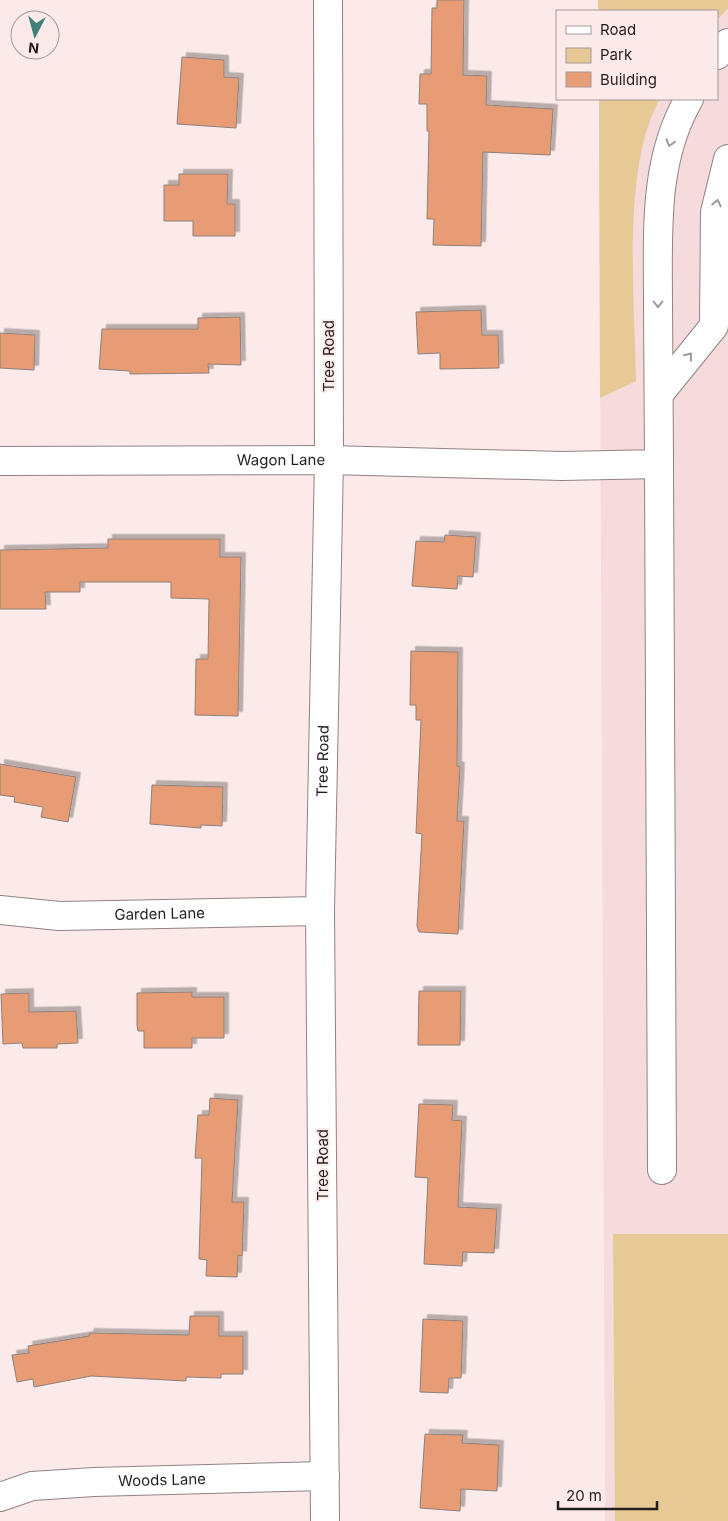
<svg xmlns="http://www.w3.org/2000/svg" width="728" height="1521" viewBox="0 0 728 1521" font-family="Inter,sans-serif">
<defs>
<filter id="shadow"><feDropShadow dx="4.5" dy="-4.5" stdDeviation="0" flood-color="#0004"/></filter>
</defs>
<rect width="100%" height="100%" fill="#fceaea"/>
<polygon fill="#f6dbdc" points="598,0 728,0 728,1521 605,1521 599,99 717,99 717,11 598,11"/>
<g fill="#e7c996">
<polygon points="598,0 728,0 728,8 717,20 717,11 598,11"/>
<path d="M599,99H660C621,167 635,301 636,381L600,398Z"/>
<polygon points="613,1234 728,1234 728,1521 615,1521"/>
</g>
<g fill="#e89c75" stroke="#8e8079" filter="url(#shadow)">
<polygon points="437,0 464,0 463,75 487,76 486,105 553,109 550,155 483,152 481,246 433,245 434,219 427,219 429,131 427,131 427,104 419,104 420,74 431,74 432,8 437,8"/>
<polygon points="182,57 224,60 224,77 239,78 236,128 177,124"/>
<polygon points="179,174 228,174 227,204 235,204 235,236 193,236 193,221 164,221 164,185 179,185"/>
<polygon points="481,310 482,335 498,335 499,368 440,369 440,353 418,354 416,312"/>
<polygon points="240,317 241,365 208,364 209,373 130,374 130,371 99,369 102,329 198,329 198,318"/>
<polygon points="0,333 35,335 34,370 0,368"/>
<polygon points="445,535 476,537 473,577 458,576 457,589 412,586 416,541 444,542"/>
<polygon points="108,539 220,539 220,557 241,557 238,716 195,715 196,659 208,659 209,599 171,598 171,582 80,582 80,592 45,592 46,609 0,609 0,550 108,548"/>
<polygon points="411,651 458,652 457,766 460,767 457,821 464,821 458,934 419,932 417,926 422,834 416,833 421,720 416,720 416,705 410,705"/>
<polygon points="0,764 76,777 68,822 41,817 43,807 14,802 15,797 0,795"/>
<polygon points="152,785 223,787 222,826 201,825 201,828 150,824"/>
<polygon points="419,991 461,991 460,1045 418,1045"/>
<polygon points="192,992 192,997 224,997 224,1038 192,1038 192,1048 144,1048 144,1031 138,1031 137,1025 137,993"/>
<polygon points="29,993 29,1012 76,1011 78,1043 57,1044 57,1048 23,1048 22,1043 3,1044 1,994"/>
<polygon points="210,1098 238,1100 232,1202 244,1202 242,1256 238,1255 237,1277 206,1276 207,1260 199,1259 202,1158 195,1158 198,1115 209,1115"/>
<polygon points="419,1104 453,1105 452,1120 462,1121 458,1207 497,1209 494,1253 463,1252 462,1266 424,1264 428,1178 415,1177"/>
<polygon points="190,1316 219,1316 219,1336 243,1336 243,1374 221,1374 221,1378 186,1377 186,1381 91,1376 34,1387 33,1379 17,1382 12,1355 29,1353 28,1346 89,1336 90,1333 189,1335"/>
<polygon points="423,1319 463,1321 461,1378 449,1378 448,1393 420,1392"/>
<polygon points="425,1434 463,1435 462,1443 499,1445 497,1491 461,1489 460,1511 420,1508"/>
</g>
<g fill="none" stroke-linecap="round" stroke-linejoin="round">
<defs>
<g id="minor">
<polyline points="717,55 728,43"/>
<polyline points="659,394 714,326 715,212 728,159"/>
<path id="s1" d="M0,461L329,460L562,466L659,464C659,410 658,357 658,303C658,233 653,161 689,99"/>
<polyline points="659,464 662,1170"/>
<path id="s2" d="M0,910L59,916L320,911"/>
<path id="s3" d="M0,1497L32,1486L94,1482L325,1476"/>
<path id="s4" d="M325,1521L320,911L329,460L328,0"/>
</g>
</defs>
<use href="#minor" stroke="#928283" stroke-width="30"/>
<use href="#minor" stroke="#fff" stroke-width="28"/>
</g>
<defs><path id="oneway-chevron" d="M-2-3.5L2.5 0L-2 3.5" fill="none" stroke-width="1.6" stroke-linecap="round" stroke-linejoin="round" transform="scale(1.25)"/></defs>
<g stroke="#9c999a">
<use href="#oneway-chevron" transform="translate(670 143) rotate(107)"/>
<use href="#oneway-chevron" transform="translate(717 203) rotate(-77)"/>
<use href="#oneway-chevron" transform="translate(658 304) rotate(90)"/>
<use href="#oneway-chevron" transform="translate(689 356) rotate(-51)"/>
</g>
<g text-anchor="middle" stroke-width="4" stroke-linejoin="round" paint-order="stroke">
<g font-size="15" fill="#241d1e" stroke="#fceaea">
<text transform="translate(329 356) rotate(-90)" y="5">Tree Road</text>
<text dy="5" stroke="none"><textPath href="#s1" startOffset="281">Wagon Lane</textPath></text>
<text dy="5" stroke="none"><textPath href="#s4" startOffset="760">Tree Road</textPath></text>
<text dy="5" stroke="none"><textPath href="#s2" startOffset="160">Garden Lane</textPath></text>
<text transform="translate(323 1165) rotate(-90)" y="5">Tree Road</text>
<text dy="5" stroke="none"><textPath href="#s3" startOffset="164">Woods Lane</textPath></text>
</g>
</g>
<rect x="556" y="10" width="162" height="90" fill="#fceaea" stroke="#a69898"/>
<rect x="566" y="26" width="25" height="8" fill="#ffffff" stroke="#a69898"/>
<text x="600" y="35" font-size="15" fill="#241d1e">Road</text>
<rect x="566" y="48" width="25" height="15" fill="#e7c996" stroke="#a69898"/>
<text x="600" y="60" font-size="15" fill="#241d1e">Park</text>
<rect x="566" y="72" width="25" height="15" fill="#e89c75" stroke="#a69898"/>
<text x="600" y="85" font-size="15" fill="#241d1e">Building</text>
<g transform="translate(35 35) rotate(186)"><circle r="24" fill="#fceaea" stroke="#a69898"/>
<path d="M0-4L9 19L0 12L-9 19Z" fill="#3f8376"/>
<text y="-8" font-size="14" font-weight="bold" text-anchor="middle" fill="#241d1e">N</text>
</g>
<path d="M558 1501v8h99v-8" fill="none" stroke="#241d1e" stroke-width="2.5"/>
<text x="566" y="1501" font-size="15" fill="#241d1e" stroke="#fceaea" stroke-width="4" paint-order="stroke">20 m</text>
</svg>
